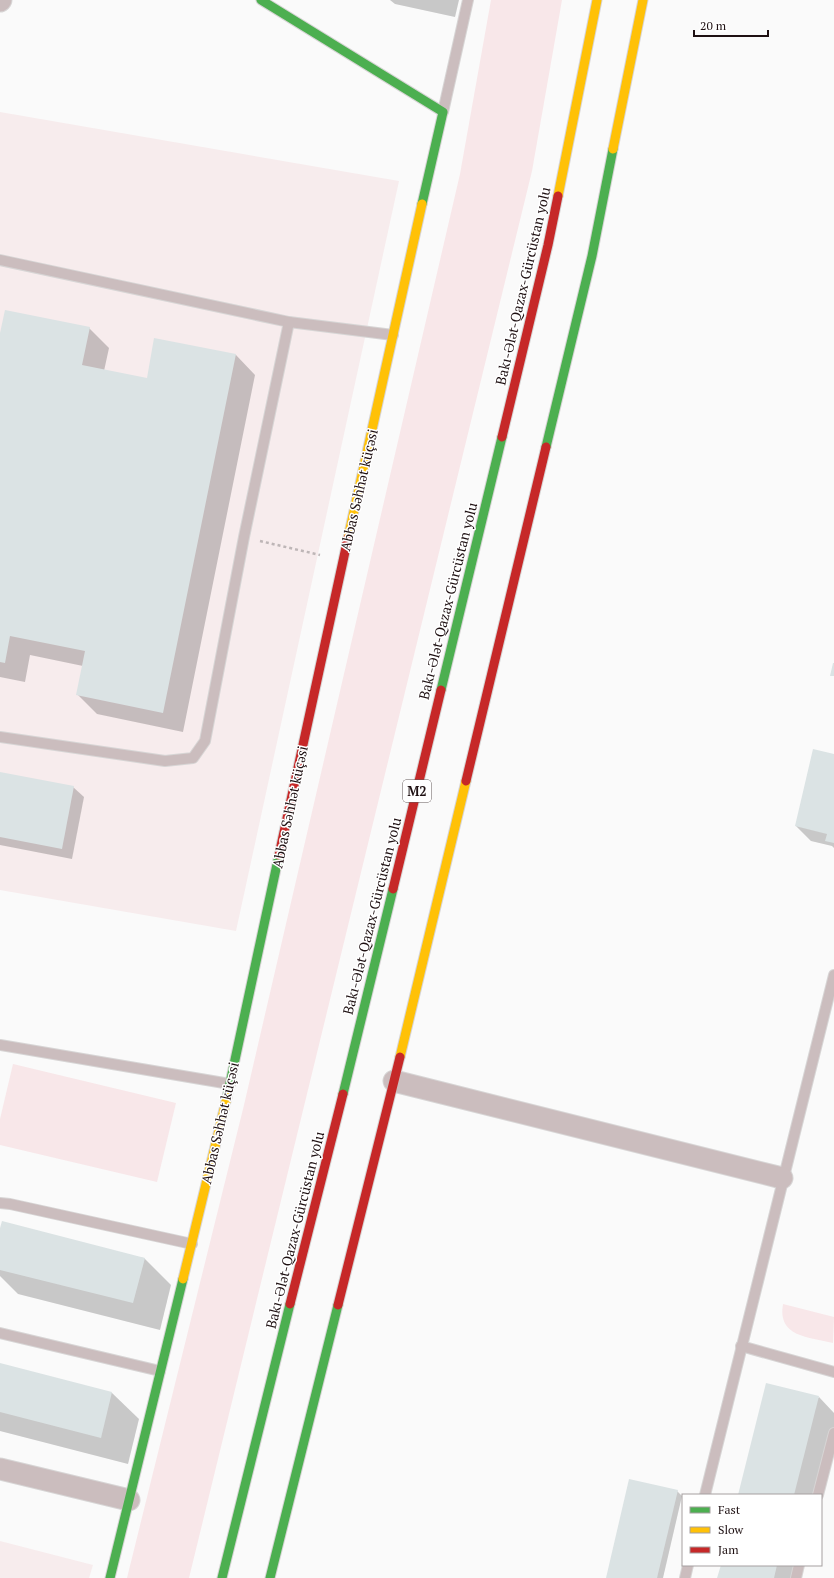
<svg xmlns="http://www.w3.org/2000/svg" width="834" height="1578" viewBox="0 0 834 1578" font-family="'PT Serif',serif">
<rect width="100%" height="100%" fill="#fafafa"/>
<g fill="#f7eced">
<polygon points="0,112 399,181 236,931 0,890"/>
<polygon points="0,1541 93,1565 89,1578 0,1578"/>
</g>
<g fill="#f8e7e9">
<polygon points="491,0 562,0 532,171 189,1578 127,1578 244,1105 460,174"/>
<polygon points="13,1064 176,1103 157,1182 0,1145 0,1119"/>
<path d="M783,1304L834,1317L833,1343C809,1337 777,1337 783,1304Z"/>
</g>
<g fill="#0003">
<polygon points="390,0 459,0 455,17 395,4"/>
<polygon points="89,328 109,348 104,371 147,379 236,355 255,375 183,732 97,714 77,694 83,666 30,655 25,682 0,677 0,338"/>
<polygon points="834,755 834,848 832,846 811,841 796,826"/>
<polygon points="0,773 73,787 84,797 72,859 0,845"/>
<polygon points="0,1232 144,1258 171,1285 160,1330 18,1294 0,1276"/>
<polygon points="0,1364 112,1393 139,1419 128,1464 0,1431"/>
<polygon points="819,1397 834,1413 834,1434 819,1495 739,1495"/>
<polygon points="677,1491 682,1496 663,1578 607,1578"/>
<polygon points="722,1565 801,1565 798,1578 719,1578"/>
</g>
<g fill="#dbe3e4">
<polygon points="5,310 90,327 82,365 147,378 154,338 236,354 163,713 76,695 85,651 10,636 5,663 0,662 0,333"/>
<polygon points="833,663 834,663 834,676 830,676"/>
<polygon points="813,749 834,754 834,843 825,841 827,834 795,826"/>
<polygon points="0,772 74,786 62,849 0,837"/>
<polygon points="2,1221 145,1258 133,1303 0,1270 0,1228"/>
<polygon points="0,1363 112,1392 101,1438 0,1412"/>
<polygon points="766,1383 819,1396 794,1495 738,1495"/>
<polygon points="629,1479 678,1490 657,1578 606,1578"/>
<polygon points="721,1565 777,1565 774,1578 717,1578"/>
</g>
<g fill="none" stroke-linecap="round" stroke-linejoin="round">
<defs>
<g id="lane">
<polyline points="443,112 468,0"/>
<polyline points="0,260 289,322 393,335"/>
<polyline points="0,737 165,761 193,758 205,741 244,537 289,322"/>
<polyline points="0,1045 230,1084"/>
<polyline points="0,1203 10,1204 192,1244"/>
<polyline points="0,1333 160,1371"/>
<polyline points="741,1346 834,1372"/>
<polyline points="705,1495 834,975"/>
<polyline points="818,1495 834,1433"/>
<polyline points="685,1578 688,1565"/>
<polyline points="796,1578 799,1565"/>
</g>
<g id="street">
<polyline points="0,1 1,0"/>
<polyline points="394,1081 782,1178"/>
<polyline points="0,1469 129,1500"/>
</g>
<g id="fast">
<polyline points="261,0 443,112 422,204"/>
<polyline points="546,447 592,256 613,149"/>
<polyline points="441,690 502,437"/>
<polyline points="343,1094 393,889"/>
<polyline points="227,1097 279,855"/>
<polyline points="110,1578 183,1279"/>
<polyline points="222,1578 290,1304"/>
<polyline points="270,1578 338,1305"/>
</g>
<g id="slow">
<polyline points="613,149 643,0"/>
<polyline points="558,196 597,0"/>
<polyline points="348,538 422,204"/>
<polyline points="400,1057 466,781"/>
<polyline points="183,1279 227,1097"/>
</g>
<g id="jam">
<polyline points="502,437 548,245 558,196"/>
<polyline points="466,781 546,447"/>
<polyline points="279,855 348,538"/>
<polyline points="393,889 441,690"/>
<polyline points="290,1304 343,1094"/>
<polyline points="338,1305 400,1057"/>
</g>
</defs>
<use href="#lane" stroke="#d7d5d5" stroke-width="12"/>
<use href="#street" stroke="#d7d5d5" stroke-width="23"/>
<use href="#fast" stroke="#d7d5d5" stroke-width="11"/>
<use href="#slow" stroke="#d7d5d5" stroke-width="11"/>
<use href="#jam" stroke="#d7d5d5" stroke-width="11"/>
<polyline stroke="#beb6b7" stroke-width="2.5" stroke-dasharray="3 3" stroke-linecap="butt" points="260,541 320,555"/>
<use href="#lane" stroke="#cbbdbe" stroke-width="10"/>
<use href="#street" stroke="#cbbdbe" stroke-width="21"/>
<use href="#fast" stroke="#4caf50" stroke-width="9"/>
<use href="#slow" stroke="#ffc107" stroke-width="9"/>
<use href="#jam" stroke="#c62828" stroke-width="9"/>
</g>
<g text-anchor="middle" stroke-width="3" stroke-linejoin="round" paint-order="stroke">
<rect fill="#fff" stroke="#625859" stroke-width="1" x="403" y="780" width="28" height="22" rx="3"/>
<g font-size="13" font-weight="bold" fill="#1e1012">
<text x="417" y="796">M2</text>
</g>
<g font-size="14" fill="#1e1012" stroke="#fff">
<text transform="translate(523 286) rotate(-77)" y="5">Bakı-Ələt-Qazax-Gürcüstan yolu</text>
<text transform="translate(359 490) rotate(-77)" y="5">Abbas Səhhət küçəsi</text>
<text transform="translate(448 601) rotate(-76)" y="5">Bakı-Ələt-Qazax-Gürcüstan yolu</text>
<text transform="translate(290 807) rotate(-78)" y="5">Abbas Səhhət küçəsi</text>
<text transform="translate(372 916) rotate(-76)" y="5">Bakı-Ələt-Qazax-Gürcüstan yolu</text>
<text transform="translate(220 1123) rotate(-77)" y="5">Abbas Səhhət küçəsi</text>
<text transform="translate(295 1230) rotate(-76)" y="5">Bakı-Ələt-Qazax-Gürcüstan yolu</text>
</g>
</g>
<rect x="682" y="1494" width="140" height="72" fill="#ffffff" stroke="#a59fa0"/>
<rect x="690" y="1507" width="20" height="6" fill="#4caf50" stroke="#a59fa0"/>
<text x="718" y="1514" font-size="12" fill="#1e1012">Fast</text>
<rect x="690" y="1527" width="20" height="6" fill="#ffc107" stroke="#a59fa0"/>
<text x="718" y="1534" font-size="12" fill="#1e1012">Slow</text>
<rect x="690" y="1547" width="20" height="6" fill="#c62828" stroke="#a59fa0"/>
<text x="718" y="1554" font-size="12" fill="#1e1012">Jam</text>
<path d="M694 30v6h74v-6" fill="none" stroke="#1e1012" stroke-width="2"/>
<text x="700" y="30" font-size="12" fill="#1e1012" stroke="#ffffff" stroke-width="3" paint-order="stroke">20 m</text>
</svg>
